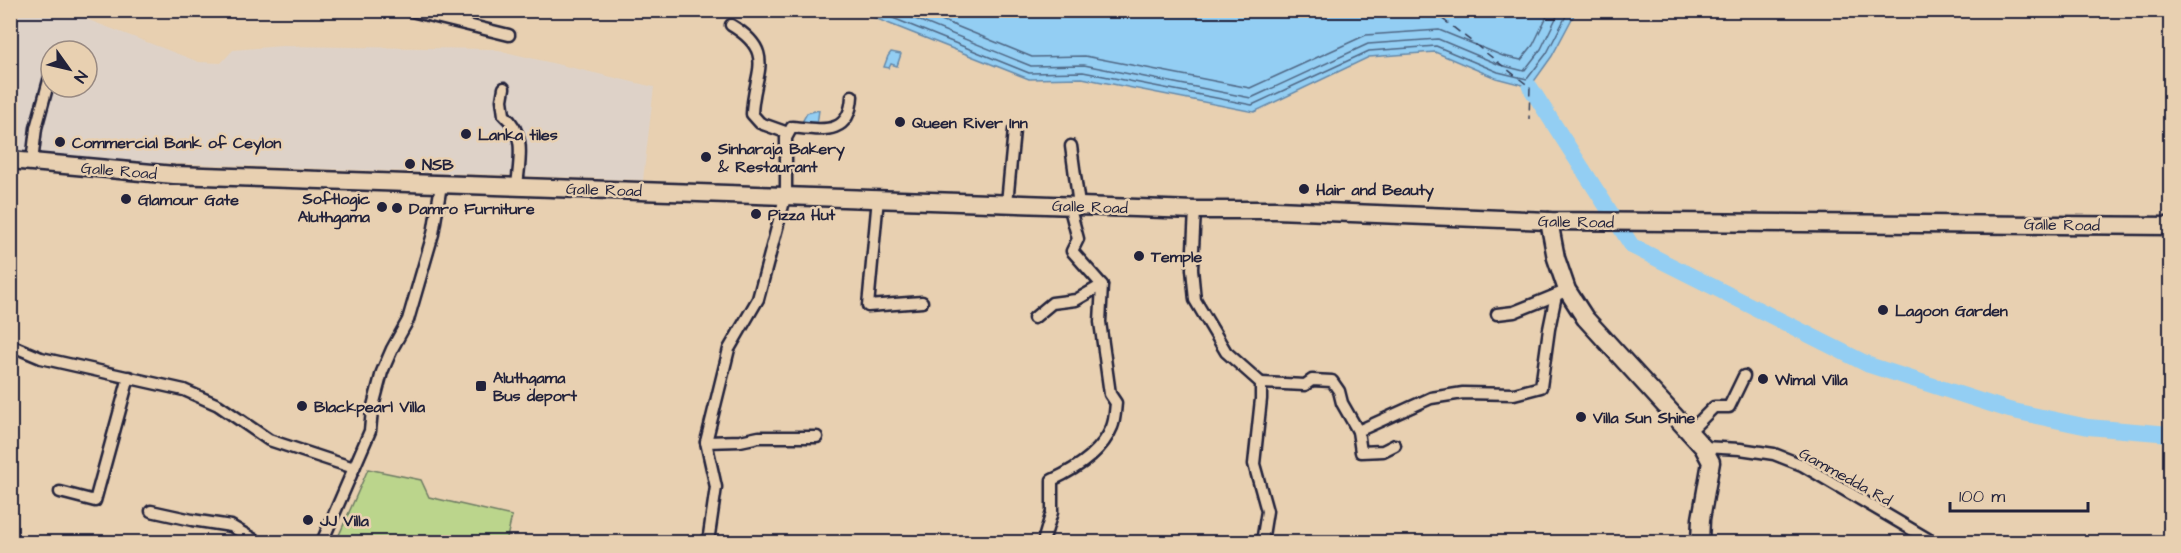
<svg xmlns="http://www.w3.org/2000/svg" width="2181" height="553" viewBox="0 0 2181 553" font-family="'Architects Daughter',sans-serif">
<rect width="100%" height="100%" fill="#e8d0b1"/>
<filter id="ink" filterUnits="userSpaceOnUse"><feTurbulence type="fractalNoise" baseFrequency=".0167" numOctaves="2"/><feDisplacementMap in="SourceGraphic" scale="12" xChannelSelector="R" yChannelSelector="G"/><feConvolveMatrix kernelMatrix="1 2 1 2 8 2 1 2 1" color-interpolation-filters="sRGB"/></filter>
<g filter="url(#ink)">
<path fill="#ded2c8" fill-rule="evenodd" d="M10,11H65L199,62L221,63L233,50L282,46L493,49L654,87L643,180L105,161L11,151ZM51,51H87V87H51Z"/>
<polygon fill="#bbd58c" stroke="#6e7c64" stroke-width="1.5" points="368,469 421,480 429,497 512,516 506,542 336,542"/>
<g fill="#93cef3" stroke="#6689a9" stroke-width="1.5">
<polygon points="857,11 1576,11 1552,56 1530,87 1496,78 1435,52 1369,57 1254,112 1082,78 1029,79"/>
<polygon points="891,52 901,54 897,66 891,64 889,68 884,67 888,56"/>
<polygon points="819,110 817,125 801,124 807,113"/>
</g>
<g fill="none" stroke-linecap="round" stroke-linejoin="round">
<g stroke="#4f6785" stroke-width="1.5">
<polyline points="873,10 1029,73 1083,72 1252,105 1369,51 1436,46 1498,72 1527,79 1547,53 1569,10"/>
<polyline points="893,10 1031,66 1084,65 1251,98 1368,44 1438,39 1500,65 1524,71 1541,49 1560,10"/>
<polyline points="917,10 1032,57 1085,56 1250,88 1366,35 1439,30 1503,56 1521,60 1533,45 1550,10"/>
</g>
<polyline stroke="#93cef3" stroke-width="16" points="1530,87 1632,246 1869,365 2009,410 2088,427 2170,434"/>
<polyline stroke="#333c57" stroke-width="1.5" stroke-dasharray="8 6" stroke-linecap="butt" points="1431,10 1530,87 1529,119"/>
<defs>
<g id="minor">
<polyline points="407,10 509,35"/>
<path d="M731,25C778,53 753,73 752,114L760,123L788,133"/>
<path d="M504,88L502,100L504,115C527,135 519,160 517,187"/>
<polyline points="1071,146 1079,205"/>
<polyline points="32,162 36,128 51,73"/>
<polyline points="878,198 868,306 922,302"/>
<polyline points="1007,203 1014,130"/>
<polyline points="1195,210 1192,269 1195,300 1226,352 1261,383 1261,399 1254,464 1267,511 1262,542"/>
<polyline points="1497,314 1514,312 1561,293"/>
<polyline points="1034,318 1052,303 1076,300 1102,285"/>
<polyline points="10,345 41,358 184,390 218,405 269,440 354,468"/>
<polyline points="1261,383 1305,385 1312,380 1332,381 1339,391 1342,403 1358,431 1431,398 1463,393 1514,394 1541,387 1549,329 1556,295"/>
<polyline points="1358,431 1361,452 1383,451 1395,445"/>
<polyline points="1689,432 1714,407 1729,407 1744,376"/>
<polyline points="706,442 740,441 759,437 817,437"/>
<polyline points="1703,447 1740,449 1774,454 1802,465 1933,542"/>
<polyline points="60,492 95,501 129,377"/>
<polyline points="151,511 192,520 231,526 258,542"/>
<polyline points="322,542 370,431 372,410 382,372 392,349 408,320 433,234 441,185"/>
<path d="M708,542L716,487L706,442L729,349L758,299L786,194V138L792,127C823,130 850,136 852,96"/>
<path d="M1043,542L1052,512V480C1076,469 1102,452 1112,427C1115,420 1115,411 1116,403L1110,394L1100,322L1102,285L1072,251L1078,239L1069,205"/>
</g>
<polyline id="primary" points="1549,221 1556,258 1567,290 1585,318 1703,447 1711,462 1701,519 1700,542"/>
<polyline id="trunk" points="10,160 174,175 1195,210 1276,210 1549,221 2170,226"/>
</defs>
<use href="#minor" stroke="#22223b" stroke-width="15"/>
<use href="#primary" stroke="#22223b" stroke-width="21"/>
<use href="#trunk" stroke="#22223b" stroke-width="21"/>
<use href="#minor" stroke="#e8d0b1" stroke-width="10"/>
<use href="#primary" stroke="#e8d0b1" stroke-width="16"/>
<use href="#trunk" stroke="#e8d0b1" stroke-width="16"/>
</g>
</g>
<g fill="#22223b" stroke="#e8d0b1" stroke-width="2">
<circle cx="900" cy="122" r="6"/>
<circle cx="466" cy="134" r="6"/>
<circle cx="60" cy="142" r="6"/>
<circle cx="706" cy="157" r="6"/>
<circle cx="410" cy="164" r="6"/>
<circle cx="1304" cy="189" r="6"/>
<circle cx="126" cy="199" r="6"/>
<circle cx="382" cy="207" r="6"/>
<circle cx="397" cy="208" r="6"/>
<circle cx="756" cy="214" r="6"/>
<circle cx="1139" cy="256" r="6"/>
<circle cx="1883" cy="310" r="6"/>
<circle cx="1763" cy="379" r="6"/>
<rect x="475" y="380" width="12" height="12" rx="3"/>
<circle cx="302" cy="406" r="6"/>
<circle cx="1581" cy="417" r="6"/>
<circle cx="308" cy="520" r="6"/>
</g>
<g text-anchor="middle" stroke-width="5" stroke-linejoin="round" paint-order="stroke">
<g font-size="16" font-weight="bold" fill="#22223b" stroke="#e8d0b1" text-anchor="start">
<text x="912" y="128">Queen River Inn</text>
<text x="478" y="140">Lanka tiles</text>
<text x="72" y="148">Commercial Bank of Ceylon</text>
<text x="718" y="154">Sinharaja Bakery<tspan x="718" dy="18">&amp; Restaurant</tspan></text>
<text x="422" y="170">NSB</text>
<text x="1316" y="195">Hair and Beauty</text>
<text x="370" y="204" text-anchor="end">Softlogic<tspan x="370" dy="18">Aluthgama</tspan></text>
<text x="138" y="205">Glamour Gate</text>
<text x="409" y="214">Damro Furniture</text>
<text x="768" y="220">Pizza Hut</text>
<text x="1151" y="262">Temple</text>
<text x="1895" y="316">Lagoon Garden</text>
<text x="493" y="383">Aluthgama<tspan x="493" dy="18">Bus deport</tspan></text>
<text x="1775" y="385">Wimal Villa</text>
<text x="314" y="412">Blackpearl Villa</text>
<text x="1593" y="423">Villa Sun Shine</text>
<text x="320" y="526">JJ Villa</text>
</g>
<g font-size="16" fill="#22223b" stroke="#e8d0b1">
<text transform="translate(119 170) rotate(5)" y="6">Galle Road</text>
<text transform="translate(604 189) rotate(2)" y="6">Galle Road</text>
<text transform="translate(1090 206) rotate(2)" y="6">Galle Road</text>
<text transform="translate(1576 221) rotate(1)" y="6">Galle Road</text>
<text transform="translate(2062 224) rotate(1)" y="6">Galle Road</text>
<text transform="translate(1846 476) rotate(29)" y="6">Gammedda Rd</text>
</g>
</g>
<rect width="2181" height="553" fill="none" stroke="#e8d0b1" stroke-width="36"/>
<rect x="18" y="18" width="2145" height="517" fill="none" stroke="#22223b" stroke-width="2" filter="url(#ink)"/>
<g transform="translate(69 69) rotate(124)"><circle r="28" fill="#e8d0b1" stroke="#998a82" stroke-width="1.5"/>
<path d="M0-4.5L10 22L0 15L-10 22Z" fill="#22223b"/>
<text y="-9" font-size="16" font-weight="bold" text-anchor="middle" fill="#22223b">N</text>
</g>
<path d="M1950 502v9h138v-9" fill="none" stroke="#22223b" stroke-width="3"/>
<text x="1959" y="502" font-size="18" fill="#22223b" stroke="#e8d0b1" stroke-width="4.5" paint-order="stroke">100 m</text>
</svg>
